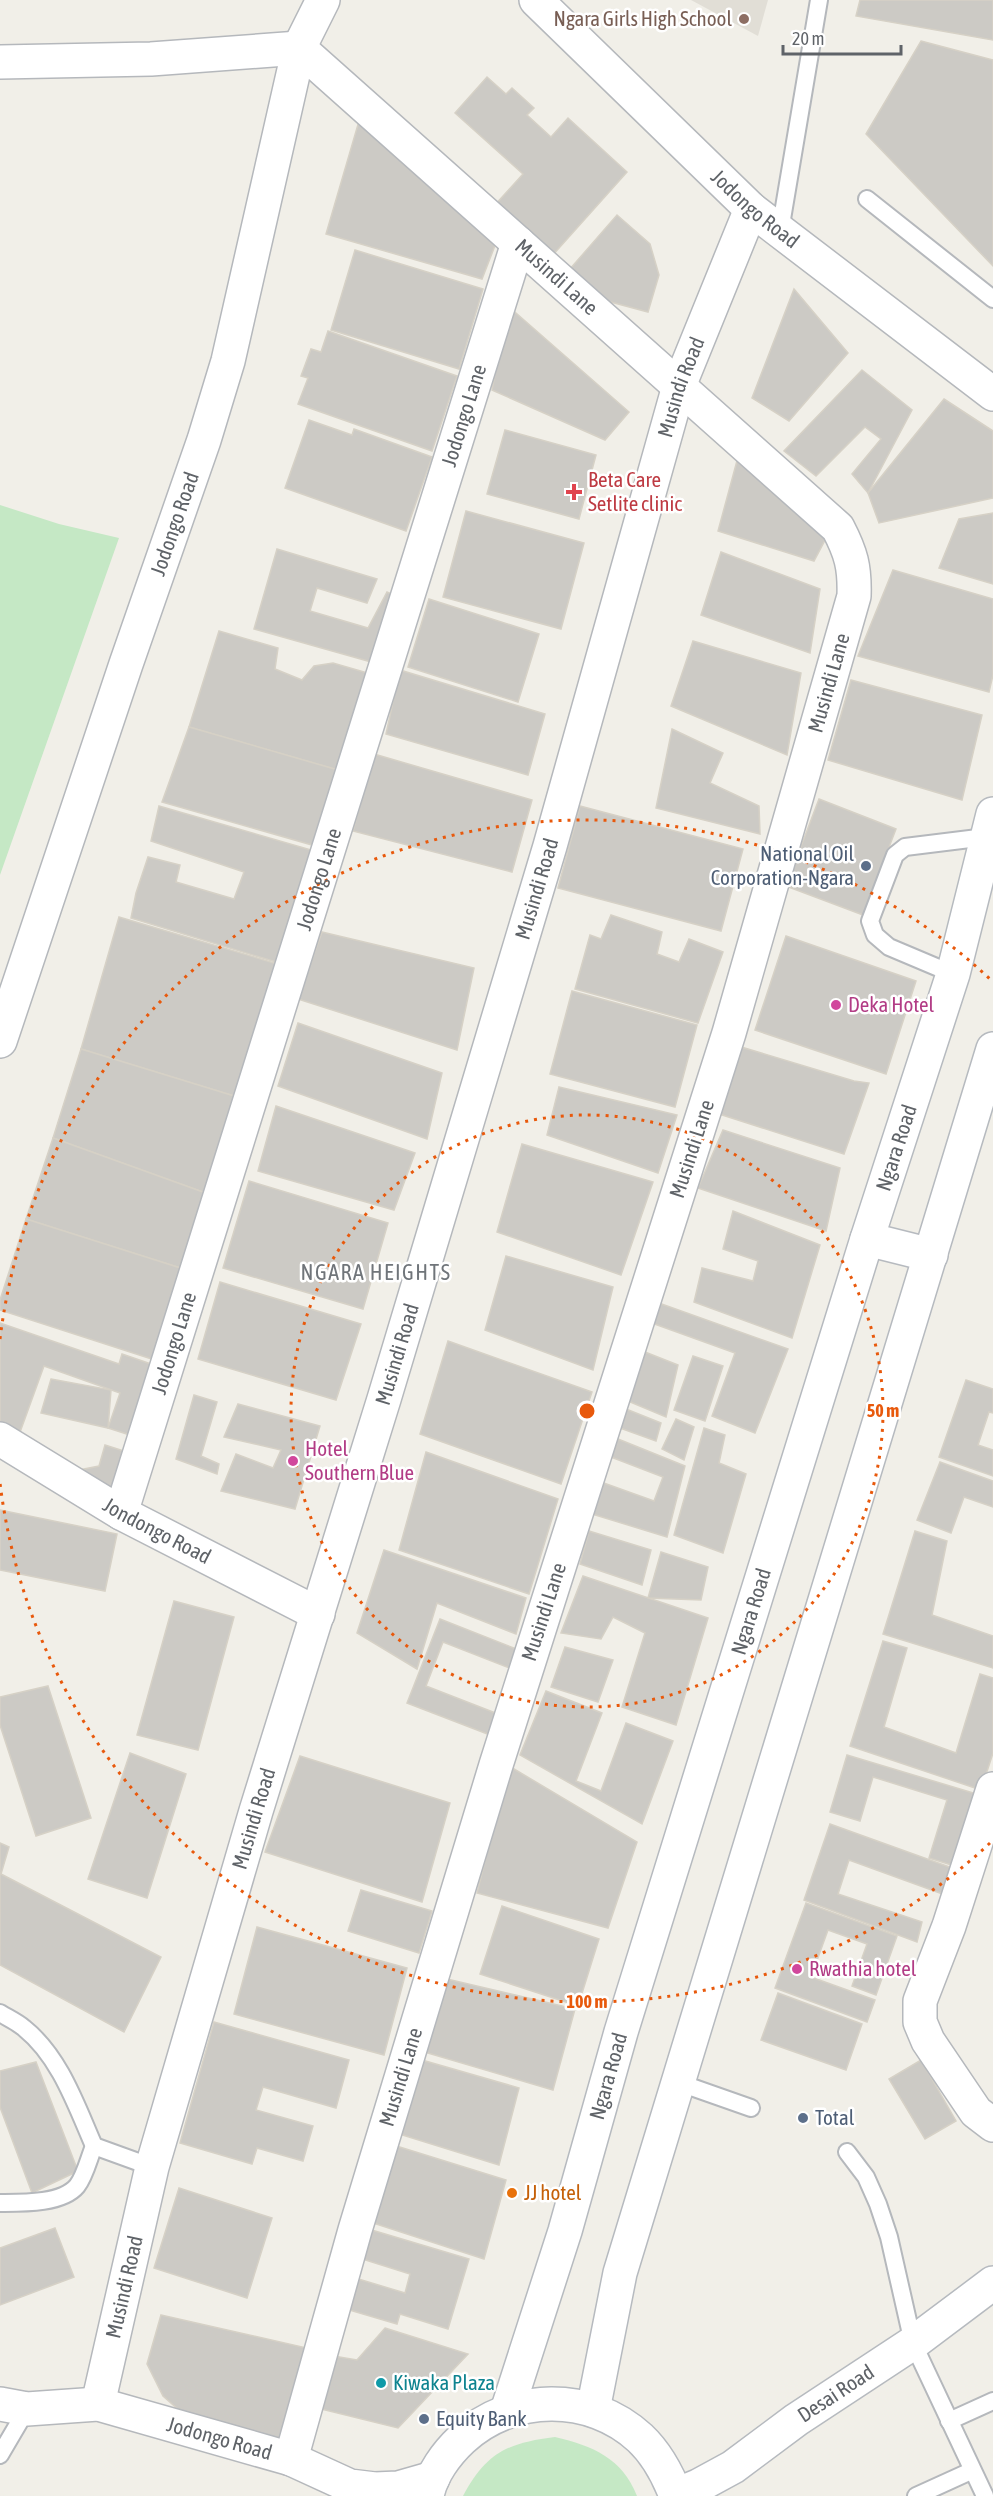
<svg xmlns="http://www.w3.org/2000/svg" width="993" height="2496" viewBox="0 0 993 2496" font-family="'Asap Condensed',sans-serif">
<rect width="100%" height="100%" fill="#f1efe8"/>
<polygon fill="#e1ded6" points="691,0 768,0 758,36"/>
<g fill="#c5e8c5">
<polygon points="0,505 59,524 119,538 0,875"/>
<path d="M555,2437C593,2446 622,2458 637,2496H463C486,2453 507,2443 555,2437Z"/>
</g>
<g fill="#cccac5" stroke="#d6d1c6" stroke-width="1.5">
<polygon points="860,0 993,0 993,40 856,16"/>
<polygon points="921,41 993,60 993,266 866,134"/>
<polygon points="487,77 506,94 512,88 534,108 527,115 551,137 568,118 627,172 551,257 494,206 523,174 455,113"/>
<polygon points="359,121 496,243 482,279 326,234"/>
<polygon points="617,215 650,244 659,275 648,312 607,301 570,269"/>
<polygon points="355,250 483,289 459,369 331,330"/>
<polygon points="794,289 848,353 789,421 752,398"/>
<polygon points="508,306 629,412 605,440 492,390"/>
<polygon points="328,331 457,376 432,451 298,404 308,378 301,376 311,349 321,352"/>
<polygon points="862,370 912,410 868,493 852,474 881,439 865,427 816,476 784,451"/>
<polygon points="944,399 993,431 993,498 879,523 868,493"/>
<polygon points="309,420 352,435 354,429 432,457 406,531 285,488"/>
<polygon points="505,430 596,455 579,519 487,494"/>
<polygon points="741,446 831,529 814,561 718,531"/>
<polygon points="466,511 584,543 561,629 443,597"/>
<polygon points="993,513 993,584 939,568 959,519"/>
<polygon points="277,549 377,579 367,603 317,588 310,611 368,628 387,592 405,600 382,665 254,629"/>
<polygon points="721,552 820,589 810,653 701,615"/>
<polygon points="893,570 993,599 993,675 989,692 858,656"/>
<polygon points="429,599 539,634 518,702 408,667"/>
<polygon points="219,631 278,648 275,669 302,680 314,666 333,663 378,676 345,772 189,727"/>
<polygon points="693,641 801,673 787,755 671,706"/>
<polygon points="400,670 545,714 528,775 386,734"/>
<polygon points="851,680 982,715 962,800 828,760"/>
<polygon points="189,727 345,772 319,847 162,802"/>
<polygon points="672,729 723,753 710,783 759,806 760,834 656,808"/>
<polygon points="374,754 532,800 512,872 353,831"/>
<polygon points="819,799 896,829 863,915 786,886"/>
<polygon points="159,806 318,852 289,966 131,918 136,893 148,857 180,865 176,882 234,899 244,872 151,841"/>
<polygon points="580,806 743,849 721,931 558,888"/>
<polygon points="611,915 662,932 657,954 679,962 689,939 723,952 698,1023 575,989 590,935 601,939"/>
<polygon points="119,917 281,965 244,1099 81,1049"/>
<polygon points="322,932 474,968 457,1050 298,999"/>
<polygon points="786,936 916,981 886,1074 755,1030"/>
<polygon points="572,991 697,1025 675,1107 550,1074"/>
<polygon points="298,1023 442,1073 427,1139 278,1086"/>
<polygon points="738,1046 854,1081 869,1083 844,1154 719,1114"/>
<polygon points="81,1049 244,1099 214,1196 53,1138"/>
<polygon points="559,1087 677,1115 658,1173 547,1135"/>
<polygon points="276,1106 415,1153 394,1210 258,1171"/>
<polygon points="723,1130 840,1168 826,1231 698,1188"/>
<polygon points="53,1138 214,1196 190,1271 26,1219"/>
<polygon points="522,1144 653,1182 621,1275 497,1232"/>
<polygon points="249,1181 388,1223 363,1309 223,1268"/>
<polygon points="733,1211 820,1245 792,1338 694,1302 702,1268 753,1281 758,1261 723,1249"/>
<polygon points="26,1219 190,1271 161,1362 0,1310 0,1300"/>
<polygon points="506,1256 613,1287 593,1370 485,1330"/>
<polygon points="220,1282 361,1324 336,1400 198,1359"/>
<polygon points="656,1302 788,1349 755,1433 712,1416 735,1353 649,1322"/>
<polygon points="0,1323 119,1364 122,1354 157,1366 133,1436 108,1428 120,1393 44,1366 19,1435 0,1426"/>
<polygon points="448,1341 592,1392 561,1484 420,1434"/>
<polygon points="645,1352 678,1365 666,1417 628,1401"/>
<polygon points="693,1356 723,1366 705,1421 674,1410"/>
<polygon points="51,1379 111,1390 108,1428 41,1413"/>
<polygon points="966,1380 993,1389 993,1413 989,1412 978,1445 993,1450 993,1476 939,1457"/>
<polygon points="194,1395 217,1402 201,1456 219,1464 217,1474 176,1459"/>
<polygon points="238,1404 320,1426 295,1509 221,1491 236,1454 273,1468 281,1450 224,1437"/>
<polygon points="626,1409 661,1423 656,1441 620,1428"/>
<polygon points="676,1419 694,1427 684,1460 662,1449"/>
<polygon points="704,1428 725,1435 719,1463 746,1474 723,1553 674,1535"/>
<polygon points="618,1439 685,1466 667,1537 592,1514 601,1482 654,1501 663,1477 611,1457"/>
<polygon points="105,1445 127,1452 113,1500 79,1470 99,1466"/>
<polygon points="426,1452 558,1499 529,1594 399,1550"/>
<polygon points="940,1462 993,1481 993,1507 964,1497 951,1533 917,1520"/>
<polygon points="0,1510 117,1534 105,1591 0,1570"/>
<polygon points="589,1531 651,1550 642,1585 580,1564"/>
<polygon points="915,1531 947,1541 932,1615 993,1636 993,1668 883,1634"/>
<polygon points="384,1550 526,1598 516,1634 437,1603 417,1669 357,1633"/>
<polygon points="661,1552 708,1567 701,1600 648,1598"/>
<polygon points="583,1576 708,1618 676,1725 622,1707 645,1633 613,1617 601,1639 561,1633"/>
<polygon points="174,1601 234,1617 198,1750 137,1735"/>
<polygon points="440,1619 524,1652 517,1671 443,1642 426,1686 498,1714 490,1735 407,1703"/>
<polygon points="883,1641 907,1648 884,1727 956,1753 980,1674 993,1678 993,1753 981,1790 850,1746"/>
<polygon points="565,1647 613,1660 598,1702 551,1687"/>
<polygon points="48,1686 91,1818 36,1836 0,1725 0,1697"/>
<polygon points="546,1691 602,1713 576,1781 601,1791 626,1723 673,1741 642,1824 520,1755"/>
<polygon points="130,1753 186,1774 147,1898 88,1879"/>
<polygon points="847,1755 980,1795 958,1867 929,1858 947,1800 873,1777 860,1821 830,1812"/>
<polygon points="300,1756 450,1803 422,1902 265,1852"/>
<polygon points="509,1766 637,1842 608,1928 477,1893"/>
<polygon points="830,1824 955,1869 948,1896 849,1860 838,1894 922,1922 917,1942 804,1900"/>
<polygon points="0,1843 9,1847 1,1874 161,1957 124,2032 0,1965"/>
<polygon points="361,1890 432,1911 419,1953 348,1931"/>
<polygon points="806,1903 897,1936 876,1995 852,1986 867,1944 828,1930 811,1977 875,2000 867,2022 775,1988"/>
<polygon points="502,1906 599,1939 578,2006 480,1974"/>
<polygon points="257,1927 407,1968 384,2055 234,2014"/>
<polygon points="447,1979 575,2009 553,2090 421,2051"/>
<polygon points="778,1993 862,2024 846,2070 761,2040"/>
<polygon points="214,2022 349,2060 336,2108 263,2087 256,2110 313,2126 303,2161 257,2148 252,2164 180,2143"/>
<polygon points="415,2058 519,2088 499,2165 396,2133"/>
<polygon points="921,2060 956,2121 925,2139 889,2079"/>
<polygon points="36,2062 78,2171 32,2193 0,2107 0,2071"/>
<polygon points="390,2144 506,2180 484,2259 367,2221"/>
<polygon points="179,2188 272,2218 247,2298 154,2268"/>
<polygon points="55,2228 74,2277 0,2305 0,2248"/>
<polygon points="365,2228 469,2259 448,2329 400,2314 397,2324 346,2309 355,2278 405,2293 410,2274 356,2257"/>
<polygon points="161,2315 311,2349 285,2444 188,2418 163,2396 147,2364"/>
<polygon points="385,2328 468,2354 398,2428 313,2407 334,2356 357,2360"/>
</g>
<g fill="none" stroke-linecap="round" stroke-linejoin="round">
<defs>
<g id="lane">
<polyline points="867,199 993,299"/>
<polyline points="780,231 819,0"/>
<polyline points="953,974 889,947 875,935 870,921 895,855 905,847 986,837"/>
<path d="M0,2013C8,2018 17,2022 24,2028C60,2057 76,2105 94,2146L152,2167"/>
<polyline points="677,2082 751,2108"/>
<polyline points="847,2152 866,2177 878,2204 889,2237 913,2343 985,2496"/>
<path d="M0,2203C22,2203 62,2204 77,2186C85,2176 89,2158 94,2146"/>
<polyline points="949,2421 993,2401"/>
<polyline points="0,2455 27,2409"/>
<polyline points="916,2496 971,2471"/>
</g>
<g id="street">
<path id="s1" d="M536,0L751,209L993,394"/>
<path id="s2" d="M0,62L151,59L299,48L838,528C851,553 855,567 854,596L729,1033L496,1765L355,2230L291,2459"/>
<path id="s3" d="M0,1041L126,664L204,440L228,361L299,48L323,0"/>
<path id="s4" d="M0,1439L121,1513L318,1614"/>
<path id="s5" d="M121,1513L518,243"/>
<polyline points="993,1789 949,1926 920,2001 920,2022 928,2041 976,2112 993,2125"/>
<path id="s6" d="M0,2404L27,2409L98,2404L291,2459L350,2486L375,2489L398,2488L433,2478"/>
<path id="s7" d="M98,2404L152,2167L256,1811L384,1399L550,846L679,386L751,209"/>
</g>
<g id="secondary">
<polyline points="867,1239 931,1255"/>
<polyline points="593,2410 620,2273 993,1049"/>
<path id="s8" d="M507,2411L565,2231L621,2032L867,1239L953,974L993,814"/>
<path id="s9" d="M676,2495L698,2486L733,2467L796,2420L913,2343L993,2283"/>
<path d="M427,2496C431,2474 447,2453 462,2439C512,2393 590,2392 640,2438C657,2454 668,2475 676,2496"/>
</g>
</defs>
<use href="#lane" stroke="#b5b8bc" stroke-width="20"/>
<use href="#street" stroke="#b5b8bc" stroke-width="36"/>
<use href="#secondary" stroke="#b6babf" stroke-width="36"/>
<use href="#lane" stroke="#fff" stroke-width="16"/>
<use href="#street" stroke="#fff" stroke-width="33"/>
<use href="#secondary" stroke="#fff" stroke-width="33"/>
</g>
<g fill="none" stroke="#e8590c" stroke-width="3" stroke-dasharray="3 6">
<circle cx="587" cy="1411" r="296"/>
<path d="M990 1843A591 591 0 0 1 0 1483M0 1339A591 591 0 0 1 990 979"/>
</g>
<circle fill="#8d6e63" stroke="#fff" stroke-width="2" cx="744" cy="19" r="6"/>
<path fill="#e0444e" stroke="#fff" stroke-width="2" d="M571 483h6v6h6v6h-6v6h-6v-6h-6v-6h6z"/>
<g fill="#5c6f8a" stroke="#fff" stroke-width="2">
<circle cx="866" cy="866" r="6"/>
<circle cx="803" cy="2118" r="6"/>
<circle cx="424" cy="2419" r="6"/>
</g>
<g fill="#d1479c" stroke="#fff" stroke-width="2">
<circle cx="836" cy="1005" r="6"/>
<circle cx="293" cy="1461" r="6"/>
<circle cx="797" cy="1969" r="6"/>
</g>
<circle fill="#e8710a" stroke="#fff" stroke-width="2" cx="512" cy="2193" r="6"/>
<circle fill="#0f9aa8" stroke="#fff" stroke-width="2" cx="381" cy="2383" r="6"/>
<g text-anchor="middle" stroke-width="5" stroke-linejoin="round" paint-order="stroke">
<g font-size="21" fill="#785e54" stroke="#fff" text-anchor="end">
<text x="732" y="26">Ngara Girls High School</text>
</g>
<g font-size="21" fill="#5f6368" stroke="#fff">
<text dy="7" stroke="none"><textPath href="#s1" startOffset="303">Jodongo Road</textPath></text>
<text dy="7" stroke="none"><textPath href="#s2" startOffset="644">Musindi Lane</textPath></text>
<text dy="7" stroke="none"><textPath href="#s7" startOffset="2100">Musindi Road</textPath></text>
<text dy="7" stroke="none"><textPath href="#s5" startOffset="1150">Jodongo Lane</textPath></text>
<text dy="7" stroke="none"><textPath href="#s3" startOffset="546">Jodongo Road</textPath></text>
<text transform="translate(829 683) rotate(-74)" y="7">Musindi Lane</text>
<text dy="7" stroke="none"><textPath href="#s5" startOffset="664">Jodongo Lane</textPath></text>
<text dy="7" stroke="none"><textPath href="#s7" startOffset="1578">Musindi Road</textPath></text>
<text transform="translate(692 1149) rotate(-72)" y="7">Musindi Lane</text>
<text dy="7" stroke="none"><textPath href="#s8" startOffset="1322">Ngara Road</textPath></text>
<text dy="7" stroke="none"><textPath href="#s5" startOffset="178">Jodongo Lane</textPath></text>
<text dy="7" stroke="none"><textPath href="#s7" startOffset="1092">Musindi Road</textPath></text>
<text dy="7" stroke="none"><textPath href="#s4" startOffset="182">Jondongo Road</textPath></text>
<text transform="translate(544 1612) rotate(-72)" y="7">Musindi Lane</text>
<text dy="7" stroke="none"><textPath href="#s8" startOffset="836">Ngara Road</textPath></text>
<text dy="7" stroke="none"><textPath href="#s7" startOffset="606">Musindi Road</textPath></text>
<text transform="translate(401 2077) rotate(-73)" y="7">Musindi Lane</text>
<text dy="7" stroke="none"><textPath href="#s8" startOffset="350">Ngara Road</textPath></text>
<text dy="7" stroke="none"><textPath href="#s7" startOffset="120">Musindi Road</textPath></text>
<text dy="7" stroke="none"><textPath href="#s9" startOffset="190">Desai Road</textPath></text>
<text dy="7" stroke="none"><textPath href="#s6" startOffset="225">Jodongo Road</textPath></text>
</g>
<g font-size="21" fill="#be3a42" stroke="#fff" text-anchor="start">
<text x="588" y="487">Beta Care<tspan x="588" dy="24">Setlite clinic</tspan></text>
</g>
<g font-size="21" fill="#4e5e75" stroke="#fff" text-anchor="start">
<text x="854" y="861" text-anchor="end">National Oil<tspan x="854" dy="24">Corporation-Ngara</tspan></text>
<text x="815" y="2125">Total</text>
<text x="436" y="2426">Equity Bank</text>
</g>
<g font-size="21" fill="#b23c85" stroke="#fff" text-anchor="start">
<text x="848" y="1012">Deka Hotel</text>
<text x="305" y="1456">Hotel<tspan x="305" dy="24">Southern Blue</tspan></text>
<text x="809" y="1976">Rwathia hotel</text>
</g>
<g font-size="21" fill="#c56008" stroke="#fff" text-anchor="start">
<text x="524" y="2200">JJ hotel</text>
</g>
<g font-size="21" fill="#0d838f" stroke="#fff" text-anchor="start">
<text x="393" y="2390">Kiwaka Plaza</text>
</g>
<g font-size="22" letter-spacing="1.5" fill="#70757a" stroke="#fff">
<text x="376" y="1280">NGARA HEIGHTS</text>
</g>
</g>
<circle cx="587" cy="1411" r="9" fill="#e8590c" stroke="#fff" stroke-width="3"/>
<g font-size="18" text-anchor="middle" font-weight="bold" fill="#e8590c" stroke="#fff" stroke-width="5" stroke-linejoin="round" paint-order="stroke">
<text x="883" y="1417">50 m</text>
<text x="587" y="2008">100 m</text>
</g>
<path d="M783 45v9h118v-9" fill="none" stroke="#5f6368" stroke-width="3"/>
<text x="792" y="45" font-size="18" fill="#5f6368" stroke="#ffffff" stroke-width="4.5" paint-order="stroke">20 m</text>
</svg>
